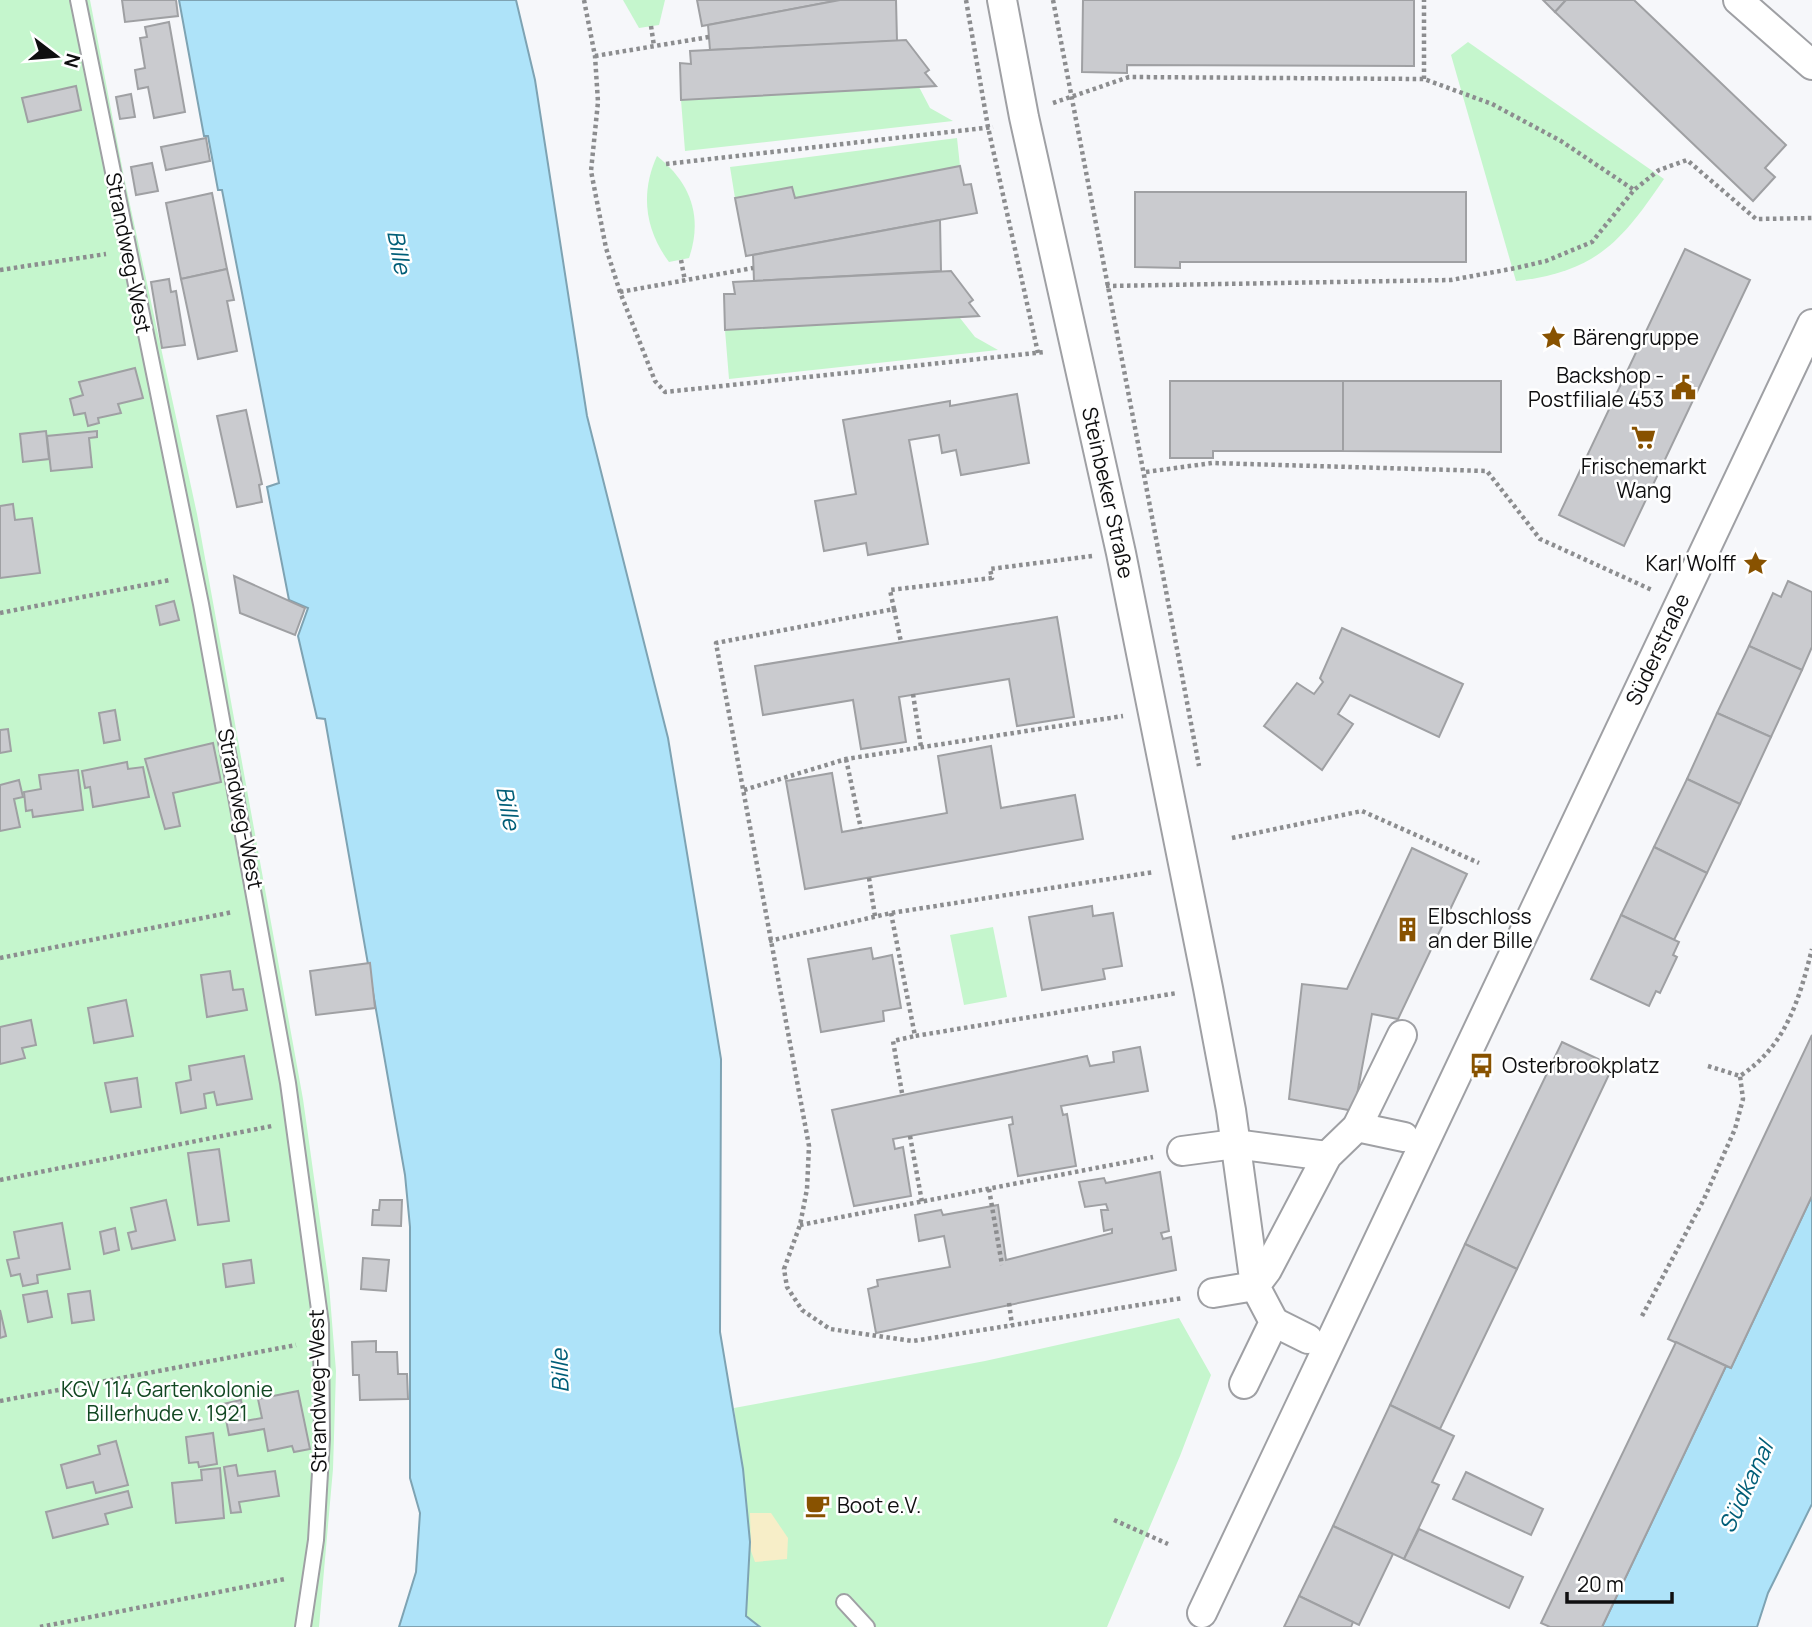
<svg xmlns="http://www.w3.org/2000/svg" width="1812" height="1627" viewBox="0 0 1812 1627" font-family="Manrope,sans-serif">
<rect width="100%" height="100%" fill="#f6f7fa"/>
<g fill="#c5f6cd">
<polygon points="0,0 90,0 124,177 197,514 303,1099 329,1285 336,1371 333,1469 319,1627 0,1627"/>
<polygon points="623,0 665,0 659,25 639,28"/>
<path d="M1468,42L1664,179C1621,242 1596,272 1516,281L1451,55Z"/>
<polygon points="919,87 930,108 953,121 685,151 681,100"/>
<polygon points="957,138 960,166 795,198 792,187 735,198 730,167"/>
<path d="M657,156C691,183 703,217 689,258L669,262C645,230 640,193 657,156Z"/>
<polygon points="960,318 975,337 998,350 729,379 725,330"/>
<polygon points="993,927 1007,997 964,1005 950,935"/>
<polygon points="1179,1318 1211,1375 1180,1456 1107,1627 760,1627 746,1616 750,1542 734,1408 985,1361"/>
</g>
<polygon fill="#f7eec8" points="750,1513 771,1513 788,1538 787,1559 755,1562 751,1551"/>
<g fill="#aee3f9" stroke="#7ea3b3" stroke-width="2">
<polygon points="179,0 516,0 535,80 587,416 668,738 721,1059 720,1332 743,1469 750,1542 746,1616 760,1627 399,1627 416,1572 420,1513 410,1478 410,1227 405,1175 325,719 317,718 298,636 308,608 289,600 267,487 279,483 222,190 218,190 208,136 204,136"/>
<polygon points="1812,1196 1812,1504 1768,1593 1757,1627 1602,1627 1726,1366 1731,1368"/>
</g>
<g fill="#cacbcf" stroke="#9fa0a3" stroke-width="2">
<polygon points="122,0 176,0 178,16 125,22"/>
<polygon points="697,0 840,0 702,26"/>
<polygon points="840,0 896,0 897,41 710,50 708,25"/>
<polygon points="1083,0 1414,0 1414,66 1127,65 1127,73 1082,72"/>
<polygon points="1543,0 1566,0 1555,12"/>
<polygon points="1566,0 1634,0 1786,145 1765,168 1775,177 1753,201 1555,12"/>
<polygon points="169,22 185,112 154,118 148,87 138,89 135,70 145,68 140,38 147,37 145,27"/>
<polygon points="906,40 929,70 925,73 936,86 681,100 680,63 691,64 690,51"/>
<polygon points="76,86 81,110 28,122 22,98"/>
<polygon points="131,94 135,117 120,119 116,97"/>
<polygon points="206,138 210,161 166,170 161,147"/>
<polygon points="152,163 158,191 136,195 131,167"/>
<polygon points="960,166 964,185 971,184 977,213 746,256 735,198 792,187 795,198"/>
<polygon points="1135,192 1466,192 1466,262 1180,262 1180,268 1135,267"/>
<polygon points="212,193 227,269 181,279 166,203"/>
<polygon points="940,220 941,271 754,281 753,255"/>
<polygon points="1685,249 1750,280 1624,546 1559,515"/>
<polygon points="227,269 234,300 227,301 237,351 198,359 181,279"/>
<polygon points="951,271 973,300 969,303 979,316 725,330 724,294 735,294 733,282"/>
<polygon points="169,279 171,292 176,291 185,345 162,348 151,282"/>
<polygon points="135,368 143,398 118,404 121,413 98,418 99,423 88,426 85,413 74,415 70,399 83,395 79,382"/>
<polygon points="1170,381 1343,381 1343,451 1213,451 1213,458 1170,458"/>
<polygon points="1343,381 1501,381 1501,452 1343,451"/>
<polygon points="1017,394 1029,463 961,475 956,450 942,453 939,435 909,440 928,544 868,555 866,543 824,551 815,501 856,494 843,420 950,401 950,406"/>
<polygon points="246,410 262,484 259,485 262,502 237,507 217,416"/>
<polygon points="46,431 49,459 23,462 20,434"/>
<polygon points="97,431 97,437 89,438 92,467 51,471 47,436"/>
<polygon points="13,504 15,520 32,518 40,573 0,578 0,506"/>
<polygon points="234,576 305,608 295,635 240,613"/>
<polygon points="1788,581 1812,592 1812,647 1802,670 1749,646 1773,593 1781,597"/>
<polygon points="174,601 179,620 160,625 156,606"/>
<polygon points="1057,617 1074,717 1017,726 1009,679 899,697 906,742 861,749 853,700 763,715 755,666"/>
<polygon points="1342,628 1463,684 1439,737 1350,695 1338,714 1353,724 1322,770 1264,726 1297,683 1314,694 1323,682 1320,678"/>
<polygon points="1749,646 1802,670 1771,737 1717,713"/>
<polygon points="115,710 120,740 104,743 99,713"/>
<polygon points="1717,713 1771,737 1740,804 1687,779"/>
<polygon points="8,729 11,751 0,753 0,730"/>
<polygon points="213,743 221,782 173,793 180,826 165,829 145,759"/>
<polygon points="991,746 1001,808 1075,795 1083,839 805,889 786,781 832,773 842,832 947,813 938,756"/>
<polygon points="127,762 128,769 143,767 149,797 93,807 90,787 85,788 82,771"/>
<polygon points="78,770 83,810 33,817 32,810 26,811 24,792 41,789 39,775"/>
<polygon points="1687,779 1740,804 1707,873 1654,847"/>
<polygon points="19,780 23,797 14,799 20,827 0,831 0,785"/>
<polygon points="1654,847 1707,873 1674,940 1621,915"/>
<polygon points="1412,848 1467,874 1398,1019 1372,1014 1354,1111 1289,1099 1302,984 1347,989"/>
<polygon points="1092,906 1093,916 1113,913 1122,966 1103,969 1105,979 1042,990 1029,917"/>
<polygon points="1621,915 1679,942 1673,955 1677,957 1660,993 1656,991 1649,1006 1591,979"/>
<polygon points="871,948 873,959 892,955 901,1008 883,1011 884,1021 821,1032 808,959"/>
<polygon points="370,963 375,1008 316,1015 310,971"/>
<polygon points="230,971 233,990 243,989 247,1010 207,1017 201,975"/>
<polygon points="126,1000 133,1036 94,1043 88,1008"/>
<polygon points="31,1020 36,1045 22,1048 25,1058 0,1064 0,1027"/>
<polygon points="1812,1035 1812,1196 1731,1368 1668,1339"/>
<polygon points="1562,1042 1613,1066 1517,1269 1465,1244"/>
<polygon points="1140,1047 1148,1091 1061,1106 1063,1115 1067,1114 1076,1166 1018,1176 1009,1125 1013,1124 1012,1117 893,1139 895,1149 903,1147 911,1196 854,1206 832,1110 1087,1056 1090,1066 1114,1062 1113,1052"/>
<polygon points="244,1056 252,1099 217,1105 214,1092 204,1094 206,1108 181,1113 176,1083 191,1080 189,1066"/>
<polygon points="137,1078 141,1107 111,1112 105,1083"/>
<polygon points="219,1149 229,1221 198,1225 188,1153"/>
<polygon points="1160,1172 1169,1231 1161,1233 1163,1239 1171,1237 1176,1270 876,1333 868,1289 878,1286 877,1280 950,1267 944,1236 919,1241 915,1215 941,1210 943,1215 998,1205 1006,1260 1112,1233 1112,1229 1104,1231 1101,1210 1108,1210 1106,1204 1085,1207 1079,1182 1104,1178 1106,1183"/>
<polygon points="166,1200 175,1240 132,1249 128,1233 136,1231 131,1208"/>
<polygon points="380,1200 402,1200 401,1226 372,1225 373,1210 379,1210"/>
<polygon points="62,1223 70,1269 37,1275 38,1283 23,1286 20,1274 11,1276 7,1260 19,1258 14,1232"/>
<polygon points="115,1228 119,1250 104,1254 100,1232"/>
<polygon points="1465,1244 1517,1269 1440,1429 1390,1405"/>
<polygon points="363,1258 389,1260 386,1291 361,1289"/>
<polygon points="251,1260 254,1283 226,1287 223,1264"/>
<polygon points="47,1291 52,1317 28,1322 23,1295"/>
<polygon points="90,1291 94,1320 72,1323 68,1294"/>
<polygon points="0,1310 6,1336 0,1338"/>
<polygon points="376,1341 376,1352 397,1352 398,1374 407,1374 408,1399 360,1400 359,1375 353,1375 352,1342"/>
<polygon points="1676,1342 1726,1366 1602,1627 1550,1627 1541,1623"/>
<polygon points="298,1391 310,1449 294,1452 292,1446 268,1451 264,1429 229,1435 223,1404 241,1400 245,1421 262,1418 258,1399"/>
<polygon points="1390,1405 1454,1436 1432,1482 1439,1485 1404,1559 1333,1526"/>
<polygon points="213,1433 217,1464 199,1467 198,1462 189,1463 186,1437"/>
<polygon points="116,1441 128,1485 96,1493 93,1482 67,1488 61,1465 100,1454 98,1446"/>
<polygon points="236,1465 238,1476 275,1471 279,1496 239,1502 241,1512 231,1513 224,1467"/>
<polygon points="220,1468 224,1518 176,1523 172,1483 202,1480 201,1470"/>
<polygon points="1466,1472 1543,1509 1531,1535 1453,1499"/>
<polygon points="128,1491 132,1507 105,1514 108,1524 53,1538 46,1512"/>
<polygon points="1333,1526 1393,1554 1359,1625 1299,1596"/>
<polygon points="1419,1529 1523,1577 1509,1608 1404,1559"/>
<polygon points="1299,1596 1353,1622 1351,1627 1284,1627"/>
</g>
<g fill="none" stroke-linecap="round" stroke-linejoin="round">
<defs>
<g id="lane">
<polyline points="78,0 201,604 288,1083 321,1324 322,1439 316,1540 303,1627"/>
<polyline points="844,1602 867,1627"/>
</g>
<g id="street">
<path id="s1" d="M1002,0L1024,117L1121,553L1208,988L1231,1110L1255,1286L1213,1293"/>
<polyline points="1738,0 1812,65"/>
<polyline points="1357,1127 1404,1137"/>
<polyline points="1182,1151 1235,1144 1327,1156"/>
<polyline points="1274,1322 1308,1339"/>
<polyline points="1244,1384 1274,1322 1255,1286 1267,1270 1327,1156 1357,1127 1402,1035"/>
<path id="s2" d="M1202,1613L1812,324"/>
</g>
</defs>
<use href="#lane" stroke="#9fa0a4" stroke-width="18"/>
<use href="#street" stroke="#9fa0a4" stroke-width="32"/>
<g stroke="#8c8d8f" stroke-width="4.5" stroke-dasharray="3.5 3.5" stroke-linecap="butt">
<polyline points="584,0 595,56 598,102 591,171 606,248 620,292 655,381 665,392 1045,352"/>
<polyline points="966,0 988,127 1038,353"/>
<path d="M1053,0C1102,255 1151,510 1199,766"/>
<polyline points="651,26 654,46"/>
<polyline points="595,56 709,37"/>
<polyline points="1424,79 1424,0"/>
<polyline points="1053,103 1129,77 1424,79 1492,104 1561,141 1634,190"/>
<polyline points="666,164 993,127"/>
<polyline points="681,260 685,281"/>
<polyline points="0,270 106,254"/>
<polyline points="1106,286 1451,280 1516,268 1546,261 1592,242 1634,190 1659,170 1687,160 1756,219 1812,218"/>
<polyline points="620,292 753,268"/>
<polyline points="1146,472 1212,463 1487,471 1540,539 1652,590"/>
<polyline points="1092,556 990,569 992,578 890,590 894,609 716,643 809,1146 807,1189 800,1225 784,1269 787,1287 802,1310 830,1329 913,1341 1183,1298"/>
<polyline points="894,609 901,642"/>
<polyline points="0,613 170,580"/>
<polyline points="913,694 921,747"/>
<polyline points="846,759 861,829"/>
<polyline points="744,790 846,759 1123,716"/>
<polyline points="1232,838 1362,811 1479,863"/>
<polyline points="869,878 875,916"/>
<polyline points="891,913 915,1036 1177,993"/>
<polyline points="769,941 891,913 1154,872"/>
<polyline points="0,958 233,912"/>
<path d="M1708,1066L1740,1076C1786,1046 1799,1000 1812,949"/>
<polyline points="902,1093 893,1041 915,1036"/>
<polyline points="910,1136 922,1202"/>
<polyline points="0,1180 272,1126"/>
<polyline points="989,1189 1002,1265"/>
<polyline points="800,1225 1153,1157"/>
<polyline points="1009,1303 1012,1325"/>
<polyline points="1642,1316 1704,1199 1735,1129 1743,1099 1740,1076"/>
<polyline points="0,1401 296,1345"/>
<polyline points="1114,1520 1168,1544"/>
<polyline points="40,1627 285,1579"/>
</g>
<use href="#lane" stroke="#fff" stroke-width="14"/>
<use href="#street" stroke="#fff" stroke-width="28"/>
</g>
<defs>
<symbol id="sight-bare" viewBox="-9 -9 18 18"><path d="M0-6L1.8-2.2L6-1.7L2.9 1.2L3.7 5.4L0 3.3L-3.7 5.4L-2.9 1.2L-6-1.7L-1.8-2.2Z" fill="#885200" stroke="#fff" stroke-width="2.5" paint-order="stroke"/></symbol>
<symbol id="civic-bare" viewBox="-9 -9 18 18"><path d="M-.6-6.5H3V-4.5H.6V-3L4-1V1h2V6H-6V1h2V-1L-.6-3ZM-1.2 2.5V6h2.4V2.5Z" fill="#885200" stroke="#fff" stroke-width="2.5" paint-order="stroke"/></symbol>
<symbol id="supermarket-bare" viewBox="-9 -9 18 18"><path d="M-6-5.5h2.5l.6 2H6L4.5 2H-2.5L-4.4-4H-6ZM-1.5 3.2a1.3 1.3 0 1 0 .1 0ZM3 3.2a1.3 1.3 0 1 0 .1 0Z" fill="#885200" stroke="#fff" stroke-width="2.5" paint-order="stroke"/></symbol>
<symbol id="building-bare" viewBox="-9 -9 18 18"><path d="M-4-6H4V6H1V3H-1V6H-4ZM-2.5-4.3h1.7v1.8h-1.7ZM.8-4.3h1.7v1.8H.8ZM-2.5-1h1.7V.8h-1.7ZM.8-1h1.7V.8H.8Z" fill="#885200" stroke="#fff" stroke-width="2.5" paint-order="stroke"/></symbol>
<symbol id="bus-bare" viewBox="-9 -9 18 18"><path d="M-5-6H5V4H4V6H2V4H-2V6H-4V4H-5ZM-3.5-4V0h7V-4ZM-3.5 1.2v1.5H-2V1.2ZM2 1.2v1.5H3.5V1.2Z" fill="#885200" stroke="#fff" stroke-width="2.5" paint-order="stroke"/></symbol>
<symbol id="cafe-bare" viewBox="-9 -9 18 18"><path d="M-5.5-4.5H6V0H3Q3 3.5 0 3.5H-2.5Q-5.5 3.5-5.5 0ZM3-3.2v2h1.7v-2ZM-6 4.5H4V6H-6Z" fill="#885200" stroke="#fff" stroke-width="2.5" paint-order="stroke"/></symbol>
</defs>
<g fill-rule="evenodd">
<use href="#sight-bare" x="1536" y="320" width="35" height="35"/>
<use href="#civic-bare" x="1666" y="370" width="35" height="35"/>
<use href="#supermarket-bare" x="1626" y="420" width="35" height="35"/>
<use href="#sight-bare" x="1738" y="546" width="35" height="35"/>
<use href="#building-bare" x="1390" y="912" width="35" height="35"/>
<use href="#bus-bare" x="1464" y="1048" width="35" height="35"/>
<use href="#cafe-bare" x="800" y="1488" width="35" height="35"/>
</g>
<g text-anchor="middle" stroke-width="5" stroke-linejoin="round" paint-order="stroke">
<g font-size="21" fill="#0f0f10" stroke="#fff">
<text transform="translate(128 253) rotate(79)" y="7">Strandweg-West</text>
<text dy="7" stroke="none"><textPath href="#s1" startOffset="504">Steinbeker Straße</textPath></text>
<text dy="7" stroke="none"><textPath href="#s2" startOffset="1066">Süderstraße</textPath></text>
<text transform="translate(240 809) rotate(79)" y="7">Strandweg-West</text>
<text transform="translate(318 1391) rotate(-91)" y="7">Strandweg-West</text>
</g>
<g font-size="21" fill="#0f0f10" stroke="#fff" text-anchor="start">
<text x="1573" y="345">Bärengruppe</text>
<text x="1664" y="383" text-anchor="end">Backshop -<tspan x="1664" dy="24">Postfiliale 453</tspan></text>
<text x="1644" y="474" text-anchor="middle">Frischemarkt<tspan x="1644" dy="24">Wang</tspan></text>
<text x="1736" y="571" text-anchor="end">Karl Wolff</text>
<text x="1428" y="924">Elbschloss<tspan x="1428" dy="24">an der Bille</tspan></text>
<text x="1502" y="1073">Osterbrookplatz</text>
<text x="837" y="1513">Boot e.V.</text>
</g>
<g font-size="21" fill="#124822" stroke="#fff">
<text x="167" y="1397">KGV 114 Gartenkolonie<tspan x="167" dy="24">Billerhude v. 1921</tspan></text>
</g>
<g font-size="23" font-style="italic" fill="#005e78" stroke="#fff">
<text transform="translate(399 252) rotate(79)" y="8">Bille</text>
<text transform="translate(508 808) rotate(79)" y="8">Bille</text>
<text transform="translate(560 1371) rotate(-92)" y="8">Bille</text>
<text transform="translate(1746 1487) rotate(-65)" y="8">Südkanal</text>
</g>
</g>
<g transform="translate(56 56) rotate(106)" stroke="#ffffff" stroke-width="5" paint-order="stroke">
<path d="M0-5L12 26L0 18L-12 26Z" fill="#0f0f10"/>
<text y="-10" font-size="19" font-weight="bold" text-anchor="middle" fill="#0f0f10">N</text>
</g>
<path d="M1567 1592v10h105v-10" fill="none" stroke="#0f0f10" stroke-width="3.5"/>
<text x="1577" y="1592" font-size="21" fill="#0f0f10" stroke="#ffffff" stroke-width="5" paint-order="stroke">20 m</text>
</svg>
